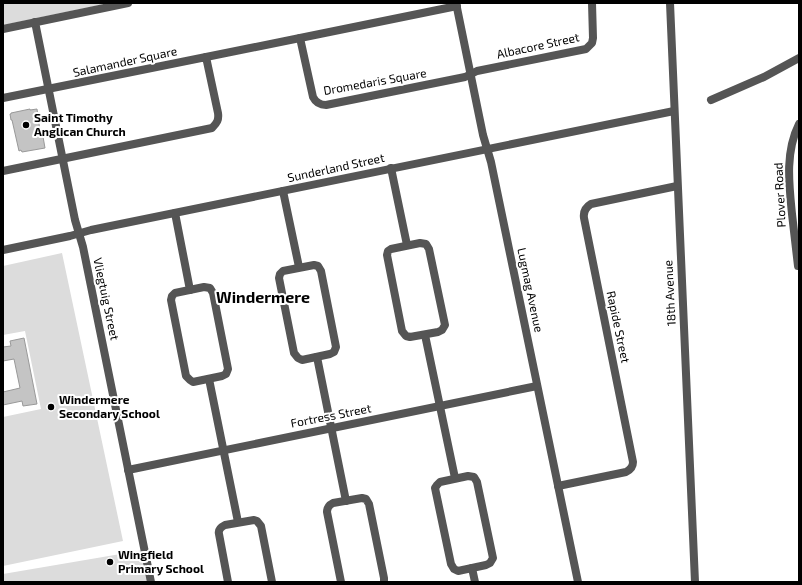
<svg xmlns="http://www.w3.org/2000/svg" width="802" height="585" viewBox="0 0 802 585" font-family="'Exo 2',sans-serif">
<rect width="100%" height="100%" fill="#fff"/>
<g fill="#dcdcdc">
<polygon points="3,3 109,3 3,25"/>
<polygon points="62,253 123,541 3,566 3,417 41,409 25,331 3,335 3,266"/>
<polygon points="144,550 151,582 3,582 3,574"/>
</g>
<g fill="#c4c4c4" stroke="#999">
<polygon points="30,109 30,110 37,109 40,131 42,131 45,148 22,152 21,150 19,151 12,120 11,120 10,114 11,114 11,113"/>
<polygon points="24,338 37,404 23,406 22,401 3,405 3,392 20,388 14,359 3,361 3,347 11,346 10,341"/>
</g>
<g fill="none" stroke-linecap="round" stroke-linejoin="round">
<g stroke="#555" stroke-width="8">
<polyline points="456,3 483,135 491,162 578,582"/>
<polyline points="670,3 695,582"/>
<path d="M457,6L300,38L313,97C316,103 320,105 326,105L465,77L477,71L586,49L592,43L593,38L592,3"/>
<polyline points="35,22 75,220 83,247 151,582"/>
<polyline points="3,29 128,3"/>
<polyline points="206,57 300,38"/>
<path d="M3,98L206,57L218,113C219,120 217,123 212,128L3,171"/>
<polyline points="711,100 764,77 799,58"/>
<polyline points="391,168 407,245"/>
<polyline points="283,191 299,267"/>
<polyline points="175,213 190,290"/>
<polygon points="420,243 426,244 429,249 445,325 442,330 438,332 410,337 406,336 402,331 387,255 388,251 391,249"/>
<polyline points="3,250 70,236 91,230 674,111"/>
<polygon points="314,265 318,266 321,271 336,347 334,352 330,354 302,360 298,358 294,353 279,278 280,274 283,271"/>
<path d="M798,266C796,249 794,231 792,214C789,184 785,152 799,124"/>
<polygon points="204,287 210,288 213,293 228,369 226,374 222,376 193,382 190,380 186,376 171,300 172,296 175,293"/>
<polyline points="425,335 455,478"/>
<polyline points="317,357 346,501"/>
<polyline points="209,379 238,522"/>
<polyline points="128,470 537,386"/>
<polygon points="468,476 474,477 477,482 493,558 490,563 486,565 458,571 454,569 451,564 435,488 437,485 440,482"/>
<path d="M558,486L626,472C630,470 633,467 633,462L584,218C583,211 586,207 591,204L677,186"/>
<polyline points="472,568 475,582"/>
<path d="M228,582L219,534C218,530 221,527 225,525L254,520L257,521L261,526L272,582"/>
<path d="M341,582L327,512C327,508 329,505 333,503L362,498L366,499L369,504L384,578V582"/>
</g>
</g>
<g fill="#000" stroke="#fff" stroke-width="1.5">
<circle cx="26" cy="125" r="4"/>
<circle cx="51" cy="407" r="4"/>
<circle cx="110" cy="562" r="4"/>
</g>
<g text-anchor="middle" stroke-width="4" stroke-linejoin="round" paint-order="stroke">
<g font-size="12" fill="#000" stroke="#fff">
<text transform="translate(538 46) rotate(-12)" y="4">Albacore Street</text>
<text transform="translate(125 62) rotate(-12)" y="4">Salamander Square</text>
<text transform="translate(375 82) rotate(-10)" y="4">Dromedaris Square</text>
<text transform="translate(336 168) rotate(-12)" y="4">Sunderland Street</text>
<text transform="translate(780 195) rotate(-93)" y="4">Plover Road</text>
<text transform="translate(530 290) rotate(78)" y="4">Lugmag Avenue</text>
<text transform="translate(670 293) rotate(-93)" y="4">18th Avenue</text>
<text transform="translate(106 299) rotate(78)" y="4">Vliegtuig Street</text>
<text transform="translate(618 327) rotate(78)" y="4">Rapide Street</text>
<text transform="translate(331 416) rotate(-11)" y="4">Fortress Street</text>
</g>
<g font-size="12" font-weight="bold" fill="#000" stroke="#fff" text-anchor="start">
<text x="34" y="122">Saint Timothy<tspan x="34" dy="14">Anglican Church</tspan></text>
<text x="59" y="404">Windermere<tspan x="59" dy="14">Secondary School</tspan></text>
<text x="118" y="559">Wingfield<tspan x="118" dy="14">Primary School</tspan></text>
</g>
<g font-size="16" font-weight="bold" fill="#000" stroke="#fff">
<text x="263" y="303">Windermere</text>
</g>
</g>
<rect width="802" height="585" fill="none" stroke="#000000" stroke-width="8"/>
</svg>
